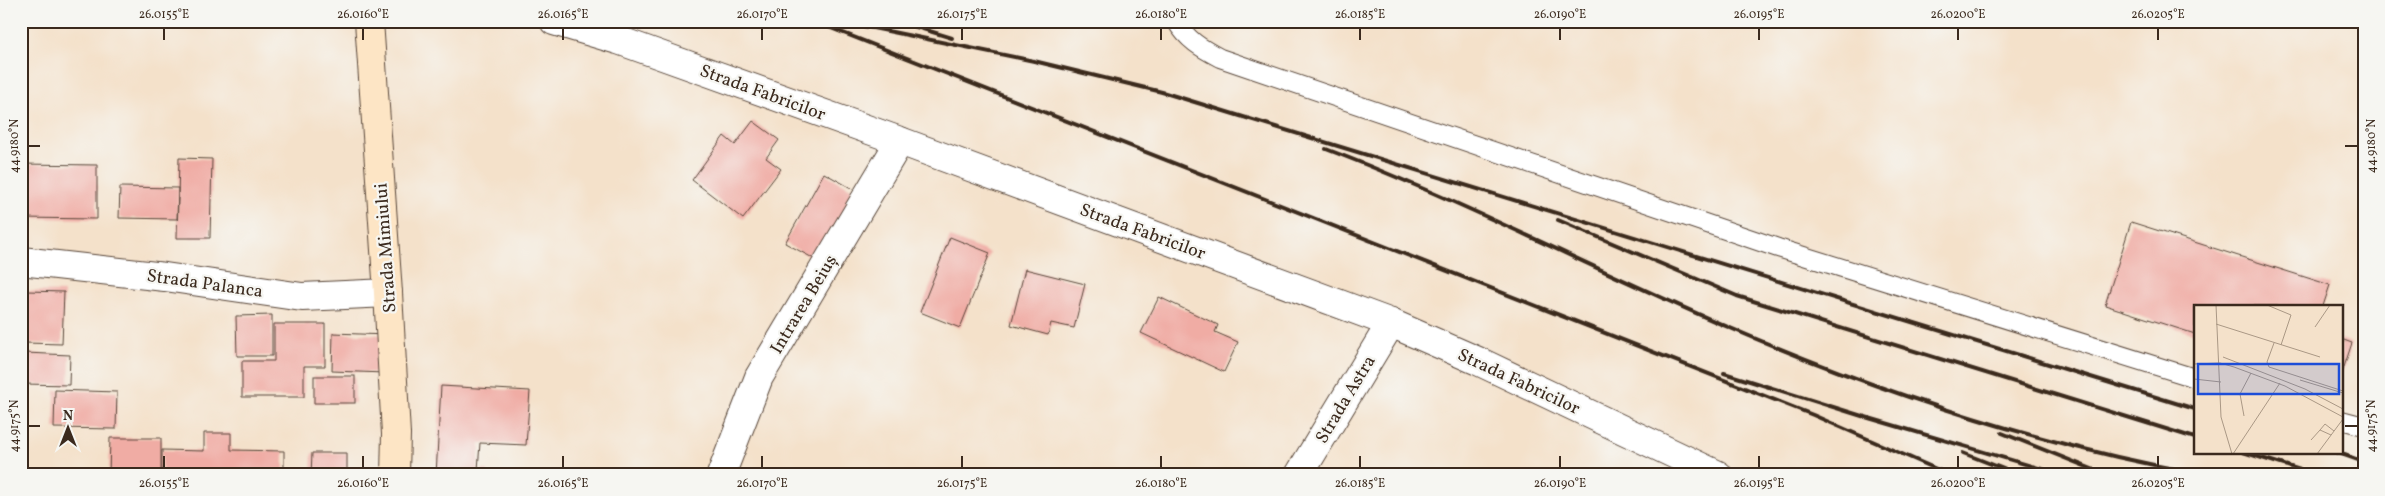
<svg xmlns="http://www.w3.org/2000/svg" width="2385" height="496" viewBox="0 0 2385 496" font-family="Vollkorn,serif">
<rect width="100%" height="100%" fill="#f6f6f2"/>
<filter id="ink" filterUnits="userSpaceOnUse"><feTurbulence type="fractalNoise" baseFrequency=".02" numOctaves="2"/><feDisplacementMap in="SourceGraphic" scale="10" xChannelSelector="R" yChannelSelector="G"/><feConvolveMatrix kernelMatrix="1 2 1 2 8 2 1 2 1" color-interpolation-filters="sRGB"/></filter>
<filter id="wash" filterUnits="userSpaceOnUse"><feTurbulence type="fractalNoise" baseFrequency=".0096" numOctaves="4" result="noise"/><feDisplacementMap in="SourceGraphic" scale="20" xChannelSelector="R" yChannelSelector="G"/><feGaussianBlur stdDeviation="1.12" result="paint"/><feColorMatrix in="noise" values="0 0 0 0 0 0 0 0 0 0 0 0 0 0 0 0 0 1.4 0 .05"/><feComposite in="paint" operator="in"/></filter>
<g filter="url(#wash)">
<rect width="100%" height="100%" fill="#f4e1ca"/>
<g id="blocks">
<g fill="#f0aca4">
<polygon points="753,121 779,140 766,158 781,169 743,219 692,180 724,136 735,145"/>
<polygon points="179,158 212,159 210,238 177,238"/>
<polygon points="21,164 97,165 97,219 21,218"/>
<polygon points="824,173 860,193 822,263 785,243"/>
<polygon points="120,187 178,188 177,219 119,218"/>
<polygon points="2131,222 2330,285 2323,306 2195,306 2195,334 2105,305"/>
<polygon points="950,237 990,253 960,328 920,312"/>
<polygon points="1025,269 1085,284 1074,328 1051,323 1048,335 1011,325"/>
<polygon points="27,291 64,292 62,344 25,343"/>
<polygon points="1159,297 1218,325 1215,332 1238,342 1224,372 1141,333"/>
<polygon points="272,315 272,356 237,356 236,316"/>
<polygon points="274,324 325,324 325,366 304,366 304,397 242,397 242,361 274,361"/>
<polygon points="333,333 387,335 385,373 332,371"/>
<polygon points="2341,339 2352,343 2342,373 2341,373"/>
<polygon points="25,353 70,355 69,385 24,384"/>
<rect x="314" y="376" width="41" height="27"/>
<polygon points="441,386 530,391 526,445 480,443 478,470 488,470 488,475 436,475"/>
<polygon points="55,390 117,392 116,429 54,428"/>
<polygon points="204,433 231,433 231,450 284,451 284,475 162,475 162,450 204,451"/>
<polygon points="110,438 161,438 161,475 109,475"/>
<polygon points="312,453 347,453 347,475 311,475"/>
</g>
</g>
</g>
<g filter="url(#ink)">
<use href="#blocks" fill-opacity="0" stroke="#574538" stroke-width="1"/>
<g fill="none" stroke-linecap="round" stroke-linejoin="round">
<defs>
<g id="lane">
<path d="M1176,21C1187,40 1201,48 1220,58L1778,248L2195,378"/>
<polyline points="2341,420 2364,426"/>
</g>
<g id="street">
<polyline points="554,21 618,40 900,141 1391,323 1478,361 1718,475"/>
<polyline points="21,261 165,277 302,297 388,293"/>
<polyline points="721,475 759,377 900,141"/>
<polyline points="1299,475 1391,323"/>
</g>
<polyline id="secondary" points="369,21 388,293 396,434 395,475"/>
</defs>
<use href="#lane" stroke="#574538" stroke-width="20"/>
<use href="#street" stroke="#574538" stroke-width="30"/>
<use href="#secondary" stroke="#574538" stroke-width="30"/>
<use href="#lane" stroke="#fff" stroke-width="18"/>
<use href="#street" stroke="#fff" stroke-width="28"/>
<use href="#secondary" stroke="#fde5c5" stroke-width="28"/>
<g stroke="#3b2a1e" stroke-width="4">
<polyline points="813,21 1813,415 1950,475"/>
<polyline points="839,21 1034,61 1162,92 2195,409"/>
<polyline points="897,21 952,38"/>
<path d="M1326,149C1463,201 1593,269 1728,327C1879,392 2043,446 2205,475"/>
<polyline points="1558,220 1737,296 2195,438"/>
<polyline points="1724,373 1862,416 2062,475"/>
<polyline points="2002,433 2107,475"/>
<polyline points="2243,452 2316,475"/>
<polyline points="2336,452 2364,462"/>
<polyline points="1963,453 2019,475"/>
</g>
</g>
</g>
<path fill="none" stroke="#3b2a1e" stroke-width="2" d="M164,28V40M363,28V40M563,28V40M762,28V40M962,28V40M1161,28V40M1360,28V40M1560,28V40M1759,28V40M1958,28V40M2158,28V40M28,146H40M2345,146H2358M28,426H40M2345,426H2358M164,456V468M363,456V468M563,456V468M762,456V468M962,456V468M1161,456V468M1360,456V468M1560,456V468M1759,456V468M1958,456V468M2158,456V468"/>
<g text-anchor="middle" stroke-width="4.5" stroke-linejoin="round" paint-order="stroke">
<g font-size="18" fill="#3b2a1e" stroke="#f6f6f2">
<text transform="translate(763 92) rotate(20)" y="6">Strada Fabricilor</text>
<text transform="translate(1143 231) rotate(20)" y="6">Strada Fabricilor</text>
<text transform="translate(385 248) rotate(-94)" y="6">Strada Mimiului</text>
<text transform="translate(205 283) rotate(8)" y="6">Strada Palanca</text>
<text transform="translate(803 304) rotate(-59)" y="6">Intrarea Beiuș</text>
<text transform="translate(1519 381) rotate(25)" y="6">Strada Fabricilor</text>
<text transform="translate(1345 399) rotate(-59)" y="6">Strada Astra</text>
</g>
</g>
<g transform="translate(2194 305)">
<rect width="149" height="149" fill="#f4e1ca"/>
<path fill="none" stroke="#aa9885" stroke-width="1" d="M22,0L27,112L38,149M73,0L97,10L87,40M22,19L126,52M121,22L136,0M80,38L73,57L75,62L149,86M29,52L111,84L149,104M0,59L26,58L40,62L91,81L149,112M0,74L27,77M106,75L149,88M50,111L46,89L57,68M126,125L131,119L140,126M117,135L126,125L137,130M39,149L86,78M123,149L149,114"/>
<path fill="#1d4ed8" fill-opacity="0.15" stroke="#1d4ed8" stroke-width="2.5" d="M4,59H145V89H4Z"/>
<rect width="149" height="149" fill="none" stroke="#3b2a1e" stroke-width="2.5"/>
</g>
<rect width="2385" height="496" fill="none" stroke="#f6f6f2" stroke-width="55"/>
<g transform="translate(68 428)" stroke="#f6f6f2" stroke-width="4" paint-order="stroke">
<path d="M0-4L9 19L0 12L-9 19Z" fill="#3b2a1e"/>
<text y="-8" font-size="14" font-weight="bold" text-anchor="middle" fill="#3b2a1e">N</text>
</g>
<rect x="28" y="28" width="2330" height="440" fill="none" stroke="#3b2a1e" stroke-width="2"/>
<g font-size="12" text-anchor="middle" fill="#3b2a1e">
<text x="164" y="18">26.0155°E</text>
<text x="363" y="18">26.0160°E</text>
<text x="563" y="18">26.0165°E</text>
<text x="762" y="18">26.0170°E</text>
<text x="962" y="18">26.0175°E</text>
<text x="1161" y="18">26.0180°E</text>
<text x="1360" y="18">26.0185°E</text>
<text x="1560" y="18">26.0190°E</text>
<text x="1759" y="18">26.0195°E</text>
<text x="1958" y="18">26.0200°E</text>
<text x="2158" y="18">26.0205°E</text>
<text transform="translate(14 146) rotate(-90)" y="4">44.9180°N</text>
<text transform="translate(2371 146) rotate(-90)" y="4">44.9180°N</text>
<text transform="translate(14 426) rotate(-90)" y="4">44.9175°N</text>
<text transform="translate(2371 426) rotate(-90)" y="4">44.9175°N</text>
<text x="164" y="487">26.0155°E</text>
<text x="363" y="487">26.0160°E</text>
<text x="563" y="487">26.0165°E</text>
<text x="762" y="487">26.0170°E</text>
<text x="962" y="487">26.0175°E</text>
<text x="1161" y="487">26.0180°E</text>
<text x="1360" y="487">26.0185°E</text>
<text x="1560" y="487">26.0190°E</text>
<text x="1759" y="487">26.0195°E</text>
<text x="1958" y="487">26.0200°E</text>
<text x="2158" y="487">26.0205°E</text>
</g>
</svg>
